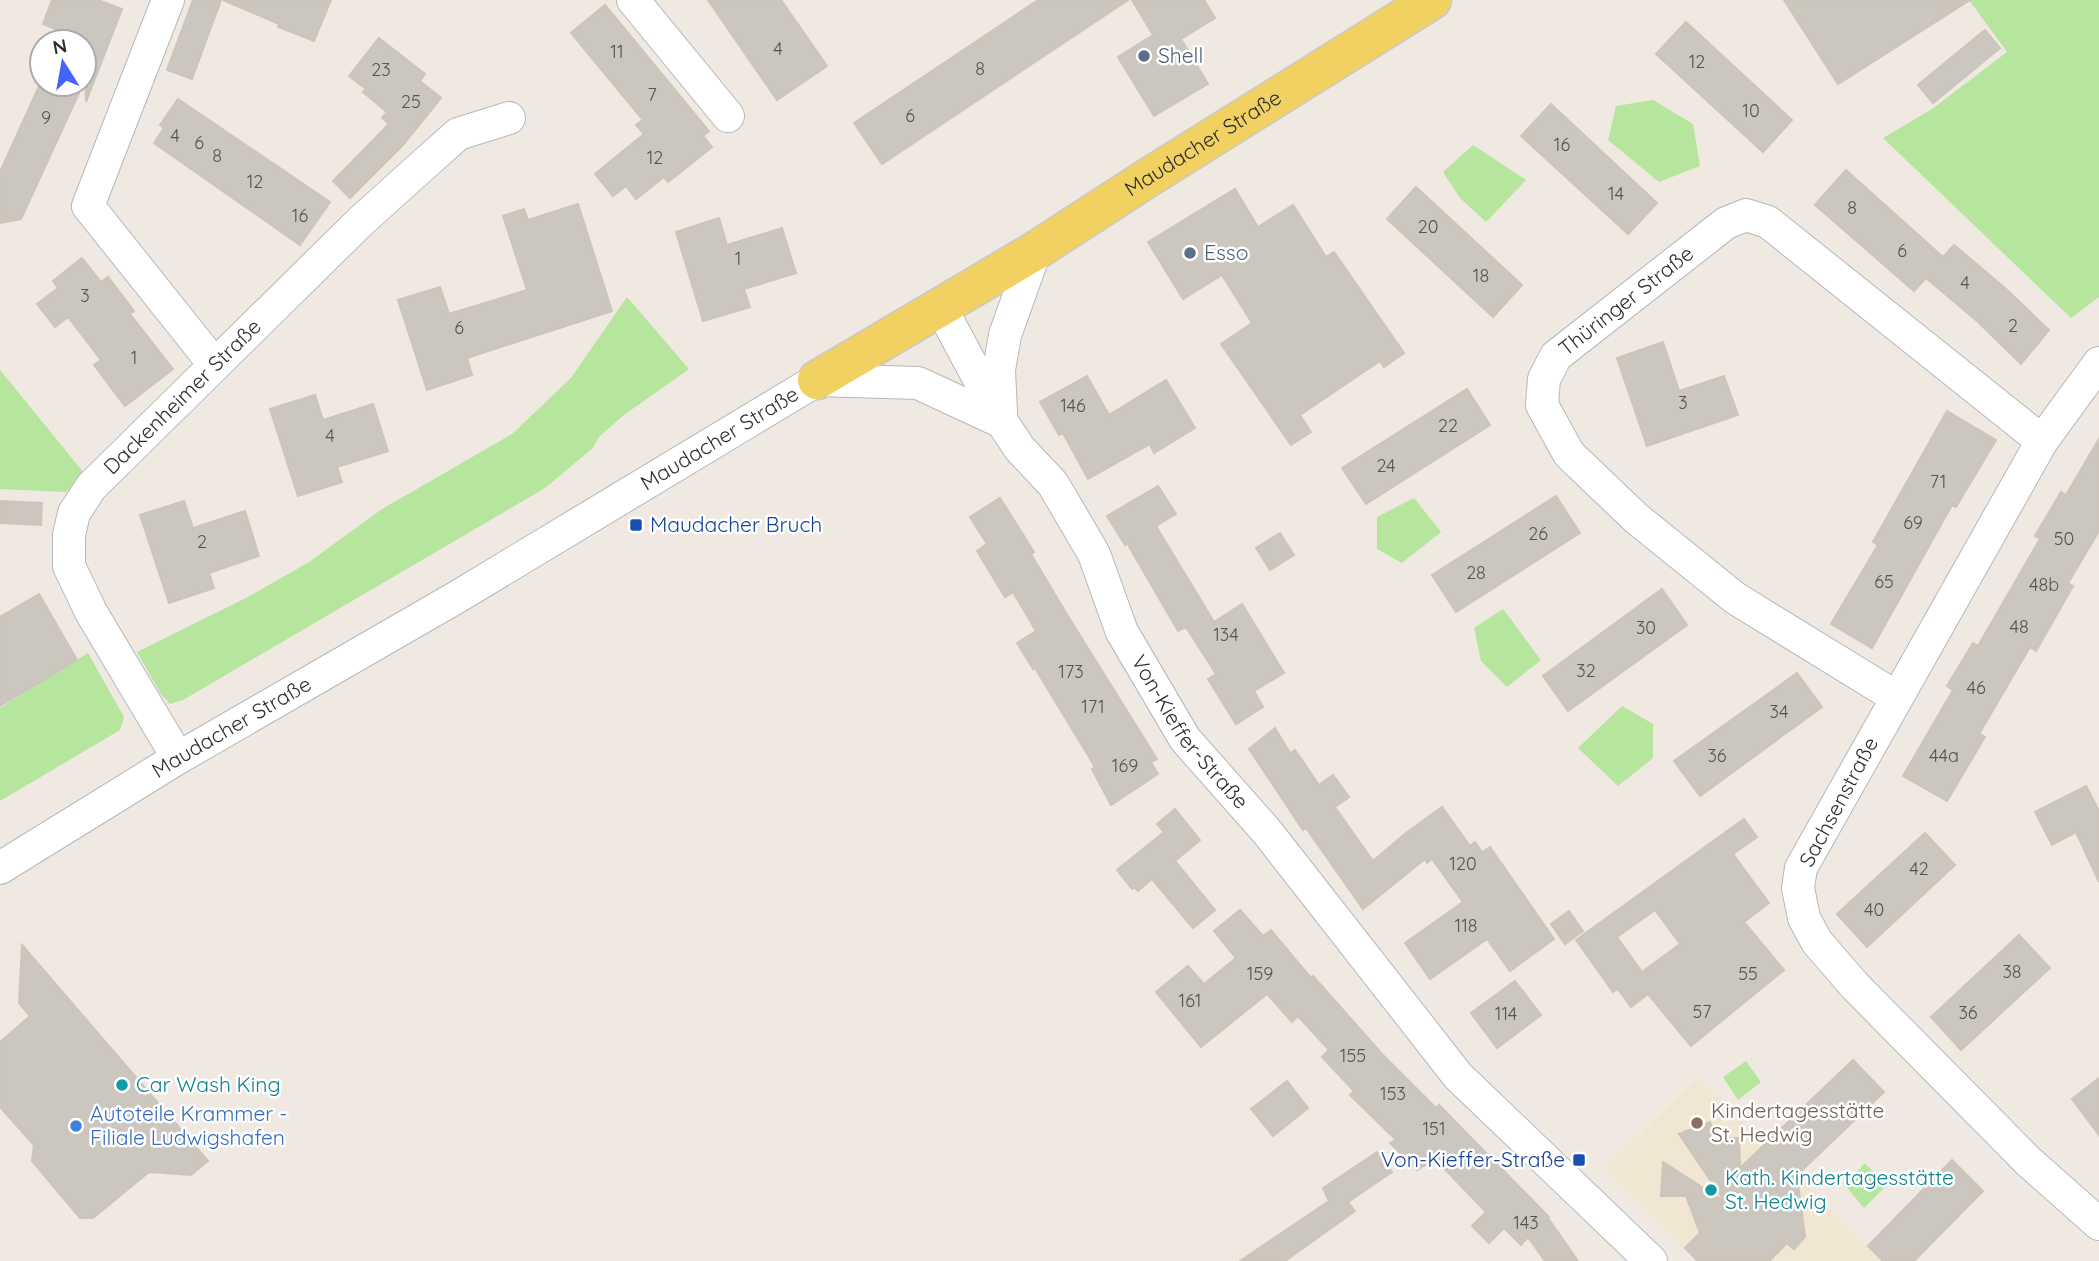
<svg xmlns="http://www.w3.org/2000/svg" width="2099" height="1261" viewBox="0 0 2099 1261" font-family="Quicksand,sans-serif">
<rect width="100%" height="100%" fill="#efe9e1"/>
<polygon fill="#f0e6d1" points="1698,1077 1881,1261 1696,1261 1604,1169"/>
<g fill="#b6e59e">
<polygon points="1969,0 2099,0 2099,297 2071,318 1883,138 1932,109 2007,52"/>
<polygon points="1653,100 1693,124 1700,166 1659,182 1608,140 1616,106"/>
<polygon points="1473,145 1526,180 1486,222 1460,198 1443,172"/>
<polygon points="627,297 689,369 624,415 599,437 593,448 545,488 183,700 170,704 161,694 137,652 246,598 309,562 382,509 512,434 571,378"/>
<polygon points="0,370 84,473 66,492 0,489"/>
<polygon points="1414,498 1441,532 1402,563 1377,549 1377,517"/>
<polygon points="1503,609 1541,660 1507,687 1481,661 1474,628"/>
<polygon points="88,653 124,717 120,730 0,801 0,708"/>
<polygon points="1622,706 1653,724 1653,758 1618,786 1578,748"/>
<polygon points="1746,1061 1761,1082 1738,1100 1723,1077"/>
<polygon points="1865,1163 1886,1186 1864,1208 1845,1185"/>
</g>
<g fill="#cbc7bf" stroke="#cbc5ba" stroke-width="2" fill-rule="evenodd">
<polygon points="52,0 98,0 122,9 86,102 84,42 58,42 63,32 43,24"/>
<polygon points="193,0 221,0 192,79 167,70"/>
<polygon points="223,0 331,0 314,41 278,27 279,24"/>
<polygon points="708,0 781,0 827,66 777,100"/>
<polygon points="1038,0 1128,0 882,164 854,123"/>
<polygon points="1132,0 1204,0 1215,18 1181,39 1208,84 1154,116 1118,57 1153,35"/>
<polygon points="1784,0 1970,0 1838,84"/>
<polygon points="605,5 709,131 703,136 712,147 668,182 664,177 636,199 626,186 613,196 595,174 644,134 636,125 643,120 571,33"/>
<polygon points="1686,22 1792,120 1763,152 1656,54"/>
<polygon points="1985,30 2000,48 1933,103 1918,85"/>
<polygon points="379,38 425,74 420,81 441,98 403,145 350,198 333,181 389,124 382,118 387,112 363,92 366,89 349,76"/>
<polygon points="40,84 59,84 79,93 21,219 0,223 0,172"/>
<polygon points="178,99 330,202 300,245 154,143 164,128 160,125"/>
<polygon points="1551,104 1657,203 1628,234 1521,136"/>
<polygon points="1846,170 1943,257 1954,245 2005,288 2049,330 2021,364 1977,321 1926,278 1914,291 1815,205"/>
<polygon points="1416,187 1522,285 1493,317 1387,219"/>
<polygon points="1235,189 1258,227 1293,205 1326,257 1334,252 1404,353 1384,367 1380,361 1300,415 1311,432 1291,445 1221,344 1252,323 1222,275 1183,299 1148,242"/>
<polygon points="578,204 612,311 467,358 472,375 427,390 398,300 440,287 449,314 527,290 503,216 524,209 528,220"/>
<polygon points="719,218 727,245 782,228 796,273 744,289 750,307 703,321 676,232"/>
<polygon points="82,258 101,282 108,277 134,311 130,314 173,369 125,406 94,365 101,360 68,317 55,327 37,304 58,288 53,281"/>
<polygon points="1663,342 1679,391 1724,376 1738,415 1647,446 1617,358"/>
<polygon points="1087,376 1109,415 1166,380 1195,428 1154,453 1150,444 1088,479 1063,433 1059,435 1040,402"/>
<polygon points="1467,389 1490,425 1366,504 1342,468"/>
<polygon points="315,395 323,420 373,404 388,451 337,467 342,482 298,496 270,409"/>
<polygon points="1947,411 1996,440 1956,507 1952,505 1872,648 1831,624 1878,545 1873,542"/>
<polygon points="2099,439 2099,531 2068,583 2073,586 2036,651 2030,647 1979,734 1985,737 1947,801 1903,776 1953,690 1947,686 1973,643 1978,646 2040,539 2035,536 2061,492 2066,495"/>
<polygon points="1158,486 1176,514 1156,526 1214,622 1242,604 1284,673 1254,691 1263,707 1236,724 1208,679 1216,674 1186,627 1178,631 1127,543 1125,545 1107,516"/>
<polygon points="1556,496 1580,533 1456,612 1432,575"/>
<polygon points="1000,498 1034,552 1031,554 1066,613 1157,759 1151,762 1158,774 1111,805 1092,769 1095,767 1035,668 1033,669 1017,643 1036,631 1013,592 1005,597 977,551 987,544 970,517"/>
<polygon points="0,501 42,503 41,525 0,523"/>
<polygon points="184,501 193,528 245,511 259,556 209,573 214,588 169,603 140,515"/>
<polygon points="1280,533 1294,555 1270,570 1256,548"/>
<polygon points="1662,589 1687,625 1568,711 1543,676"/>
<polygon points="39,594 77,660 0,706 0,617"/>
<polygon points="1797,673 1822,707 1700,796 1674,761"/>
<polygon points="1275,728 1290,753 1295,750 1319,785 1333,775 1349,797 1335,807 1373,861 1406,833 1442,807 1470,846 1475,842 1482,852 1490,847 1554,939 1510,971 1487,939 1430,979 1405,943 1463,902 1432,859 1427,863 1425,859 1363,909 1306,828 1303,830 1249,749"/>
<polygon points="2086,786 2099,811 2099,882 2076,832 2052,845 2035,812"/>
<polygon points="1175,809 1200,840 1175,861 1215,910 1193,928 1152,879 1138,891 1134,887 1132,889 1117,870 1164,832 1157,824"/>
<path d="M1744,819L1757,837L1733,854L1769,903L1744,922L1784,970L1691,1046L1648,994L1631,1007L1618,989L1613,992L1576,940ZM1655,910L1680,944L1642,972L1617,937Z"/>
<polygon points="1925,833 1955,865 1867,947 1837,914"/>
<polygon points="1240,910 1263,936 1271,930 1311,978 1313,976 1383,1055 1436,1108 1439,1105 1549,1217 1548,1218 1578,1261 1545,1261 1528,1237 1521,1245 1504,1228 1489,1243 1472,1226 1486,1212 1435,1159 1417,1170 1390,1143 1396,1140 1350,1095 1354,1091 1322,1057 1329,1050 1298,1016 1292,1022 1267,994 1201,1047 1156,992 1188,966 1204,984 1236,958 1214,931"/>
<polygon points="1569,911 1583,931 1565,944 1551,924"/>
<polygon points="2019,935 2050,968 1961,1050 1931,1017"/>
<polygon points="22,945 208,1161 191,1175 149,1172 93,1218 80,1218 32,1161 34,1145 0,1107 0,1042 30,1016 19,1003"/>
<polygon points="1515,981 1541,1015 1497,1048 1471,1013"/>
<polygon points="1853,1060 1884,1092 1797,1175 1805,1237 1794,1249 1787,1243 1769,1261 1698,1261 1685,1248 1700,1233 1686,1196 1661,1196 1663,1162 1725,1202 1679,1134 1710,1122 1717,1138 1739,1138 1740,1168"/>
<polygon points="2099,1078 2099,1135 2072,1099"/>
<polygon points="1287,1081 1308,1108 1273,1136 1251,1109"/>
<polygon points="1377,1152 1392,1172 1348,1202 1355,1211 1285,1261 1240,1261 1329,1201 1323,1188"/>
<polygon points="1952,1160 1983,1191 1914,1261 1883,1261 1868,1246"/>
</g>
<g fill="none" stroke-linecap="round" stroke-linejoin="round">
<defs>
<g id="minor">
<polyline points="168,0 88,206 214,364"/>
<polyline points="633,0 728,116"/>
<path id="s1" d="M941,308L1002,422L1020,449L1053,484L1094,554L1122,632L1185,739L1268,833L1458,1076L1651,1261"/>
<polyline points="2099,363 2042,441 1801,868 1798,888 1804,918 1817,942 1855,986 2028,1161 2099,1224"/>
<polyline points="1001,413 999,370 1005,335 1035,251"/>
<path id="s2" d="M1896,697L1735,598L1636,518L1569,454L1542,405L1544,379L1556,356L1726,223L1746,215L1768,222L2042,441"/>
<path id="s3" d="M178,758L91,612L69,566V535L74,513L91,487L360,222L411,176L458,134L509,118"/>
<path id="s4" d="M0,868L178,758L457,597L817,380L918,383L1002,422"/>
</g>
<g id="major">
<path id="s5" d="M817,380L1035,251L1146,179L1432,0"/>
</g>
</defs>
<use href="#minor" stroke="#b4b7c1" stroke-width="34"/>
<use href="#major" stroke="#c9c9c9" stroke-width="41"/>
<use href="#minor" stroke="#fff" stroke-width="32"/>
<use href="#major" stroke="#f2d163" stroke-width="38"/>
</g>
<g fill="#5c6f8a" stroke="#fff" stroke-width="2.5">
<circle cx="1144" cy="56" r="7"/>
<circle cx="1190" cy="253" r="7"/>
</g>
<g fill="#1a4fb4" stroke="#fff" stroke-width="2.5">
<rect x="629" y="518" width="14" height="14" rx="3.5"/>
<rect x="1572" y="1153" width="14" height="14" rx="3.5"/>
</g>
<g fill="#0f9aa8" stroke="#fff" stroke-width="2.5">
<circle cx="122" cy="1085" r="7"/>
<circle cx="1711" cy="1190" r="7"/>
</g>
<circle fill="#8d6e63" stroke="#fff" stroke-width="2.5" cx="1697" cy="1123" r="7"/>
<circle fill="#3f7fe0" stroke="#fff" stroke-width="2.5" cx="76" cy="1126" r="7"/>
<g text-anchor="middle" stroke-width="5" stroke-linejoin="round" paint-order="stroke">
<g font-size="18" fill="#555452">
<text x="778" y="55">4</text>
<text x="617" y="58">11</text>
<text x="1697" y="68">12</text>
<text x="980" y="75">8</text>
<text x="381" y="76">23</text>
<text x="652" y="101">7</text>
<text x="411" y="108">25</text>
<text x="1751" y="117">10</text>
<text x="910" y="122">6</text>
<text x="46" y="124">9</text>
<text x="175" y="142">4</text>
<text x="199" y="149">6</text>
<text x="1562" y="151">16</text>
<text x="217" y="162">8</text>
<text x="655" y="164">12</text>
<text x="255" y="188">12</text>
<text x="1616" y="200">14</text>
<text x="1852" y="214">8</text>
<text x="300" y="222">16</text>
<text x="1428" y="233">20</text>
<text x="1902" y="257">6</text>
<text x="738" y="265">1</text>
<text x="1481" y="282">18</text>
<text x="1965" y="289">4</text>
<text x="85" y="302">3</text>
<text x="2013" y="332">2</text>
<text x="459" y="334">6</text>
<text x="134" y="364">1</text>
<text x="1683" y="409">3</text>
<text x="1073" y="412">146</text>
<text x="1448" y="432">22</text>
<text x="330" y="442">4</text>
<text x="1386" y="472">24</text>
<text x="1938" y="488">71</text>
<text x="1913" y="529">69</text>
<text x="1538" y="540">26</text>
<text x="2064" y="545">50</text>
<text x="202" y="548">2</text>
<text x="1476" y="579">28</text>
<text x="1884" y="588">65</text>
<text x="2044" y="591">48b</text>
<text x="2019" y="633">48</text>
<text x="1646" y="634">30</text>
<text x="1226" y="641">134</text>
<text x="1586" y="677">32</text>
<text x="1071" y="678">173</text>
<text x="1976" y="694">46</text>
<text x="1093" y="713">171</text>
<text x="1779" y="718">34</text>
<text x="1717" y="762">36</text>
<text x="1944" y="762">44a</text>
<text x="1125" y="772">169</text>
<text x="1463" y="870">120</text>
<text x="1919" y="875">42</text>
<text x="1874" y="916">40</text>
<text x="1466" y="932">118</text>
<text x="2012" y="978">38</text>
<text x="1260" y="980">159</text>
<text x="1748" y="980">55</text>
<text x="1190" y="1007">161</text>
<text x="1702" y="1018">57</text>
<text x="1968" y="1019">36</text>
<text x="1506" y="1020">114</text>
<text x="1353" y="1062">155</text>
<text x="1393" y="1100">153</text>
<text x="1434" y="1135">151</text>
<text x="1526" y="1229">143</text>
</g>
<g font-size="21" fill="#4e5e75" stroke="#fff" text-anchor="start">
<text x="1158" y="63">Shell</text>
<text x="1204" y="260">Esso</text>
</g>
<g font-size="21" fill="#2e2e2e" stroke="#fff">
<text dy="7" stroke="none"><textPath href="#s5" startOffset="453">Maudacher Straße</textPath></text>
<text dy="7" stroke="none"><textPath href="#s2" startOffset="606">Thüringer Straße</textPath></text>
<text dy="7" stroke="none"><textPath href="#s3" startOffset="434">Dackenheimer Straße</textPath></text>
<text dy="7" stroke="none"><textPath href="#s4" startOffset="838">Maudacher Straße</textPath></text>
<text dy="7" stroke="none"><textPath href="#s4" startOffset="271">Maudacher Straße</textPath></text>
<text dy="7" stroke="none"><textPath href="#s1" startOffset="495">Von-Kieffer-Straße</textPath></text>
<text transform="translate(1839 802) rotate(-62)" y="7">Sachsenstraße</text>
</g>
<g font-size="21" fill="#164399" stroke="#fff" text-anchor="start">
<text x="650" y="532">Maudacher Bruch</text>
<text x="1565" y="1167" text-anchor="end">Von-Kieffer-Straße</text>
</g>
<g font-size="21" fill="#0d838f" stroke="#fff" text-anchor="start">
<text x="136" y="1092">Car Wash King</text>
<text x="1725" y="1185">Kath. Kindertagesstätte<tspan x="1725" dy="24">St. Hedwig</tspan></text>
</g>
<g font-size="21" fill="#785e54" stroke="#fff" text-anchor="start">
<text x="1711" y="1118">Kindertagesstätte<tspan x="1711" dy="24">St. Hedwig</tspan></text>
</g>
<g font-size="21" fill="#366cbe" stroke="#fff" text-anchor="start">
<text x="90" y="1121">Autoteile Krammer -<tspan x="90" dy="24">Filiale Ludwigshafen</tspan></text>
</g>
</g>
<g transform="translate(63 63) rotate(349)"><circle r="33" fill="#ffffff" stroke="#ababab" stroke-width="2"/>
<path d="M0-5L12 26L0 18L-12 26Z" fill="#4264fb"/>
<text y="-10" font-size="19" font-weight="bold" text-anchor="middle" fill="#2e2e2e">N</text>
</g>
</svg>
